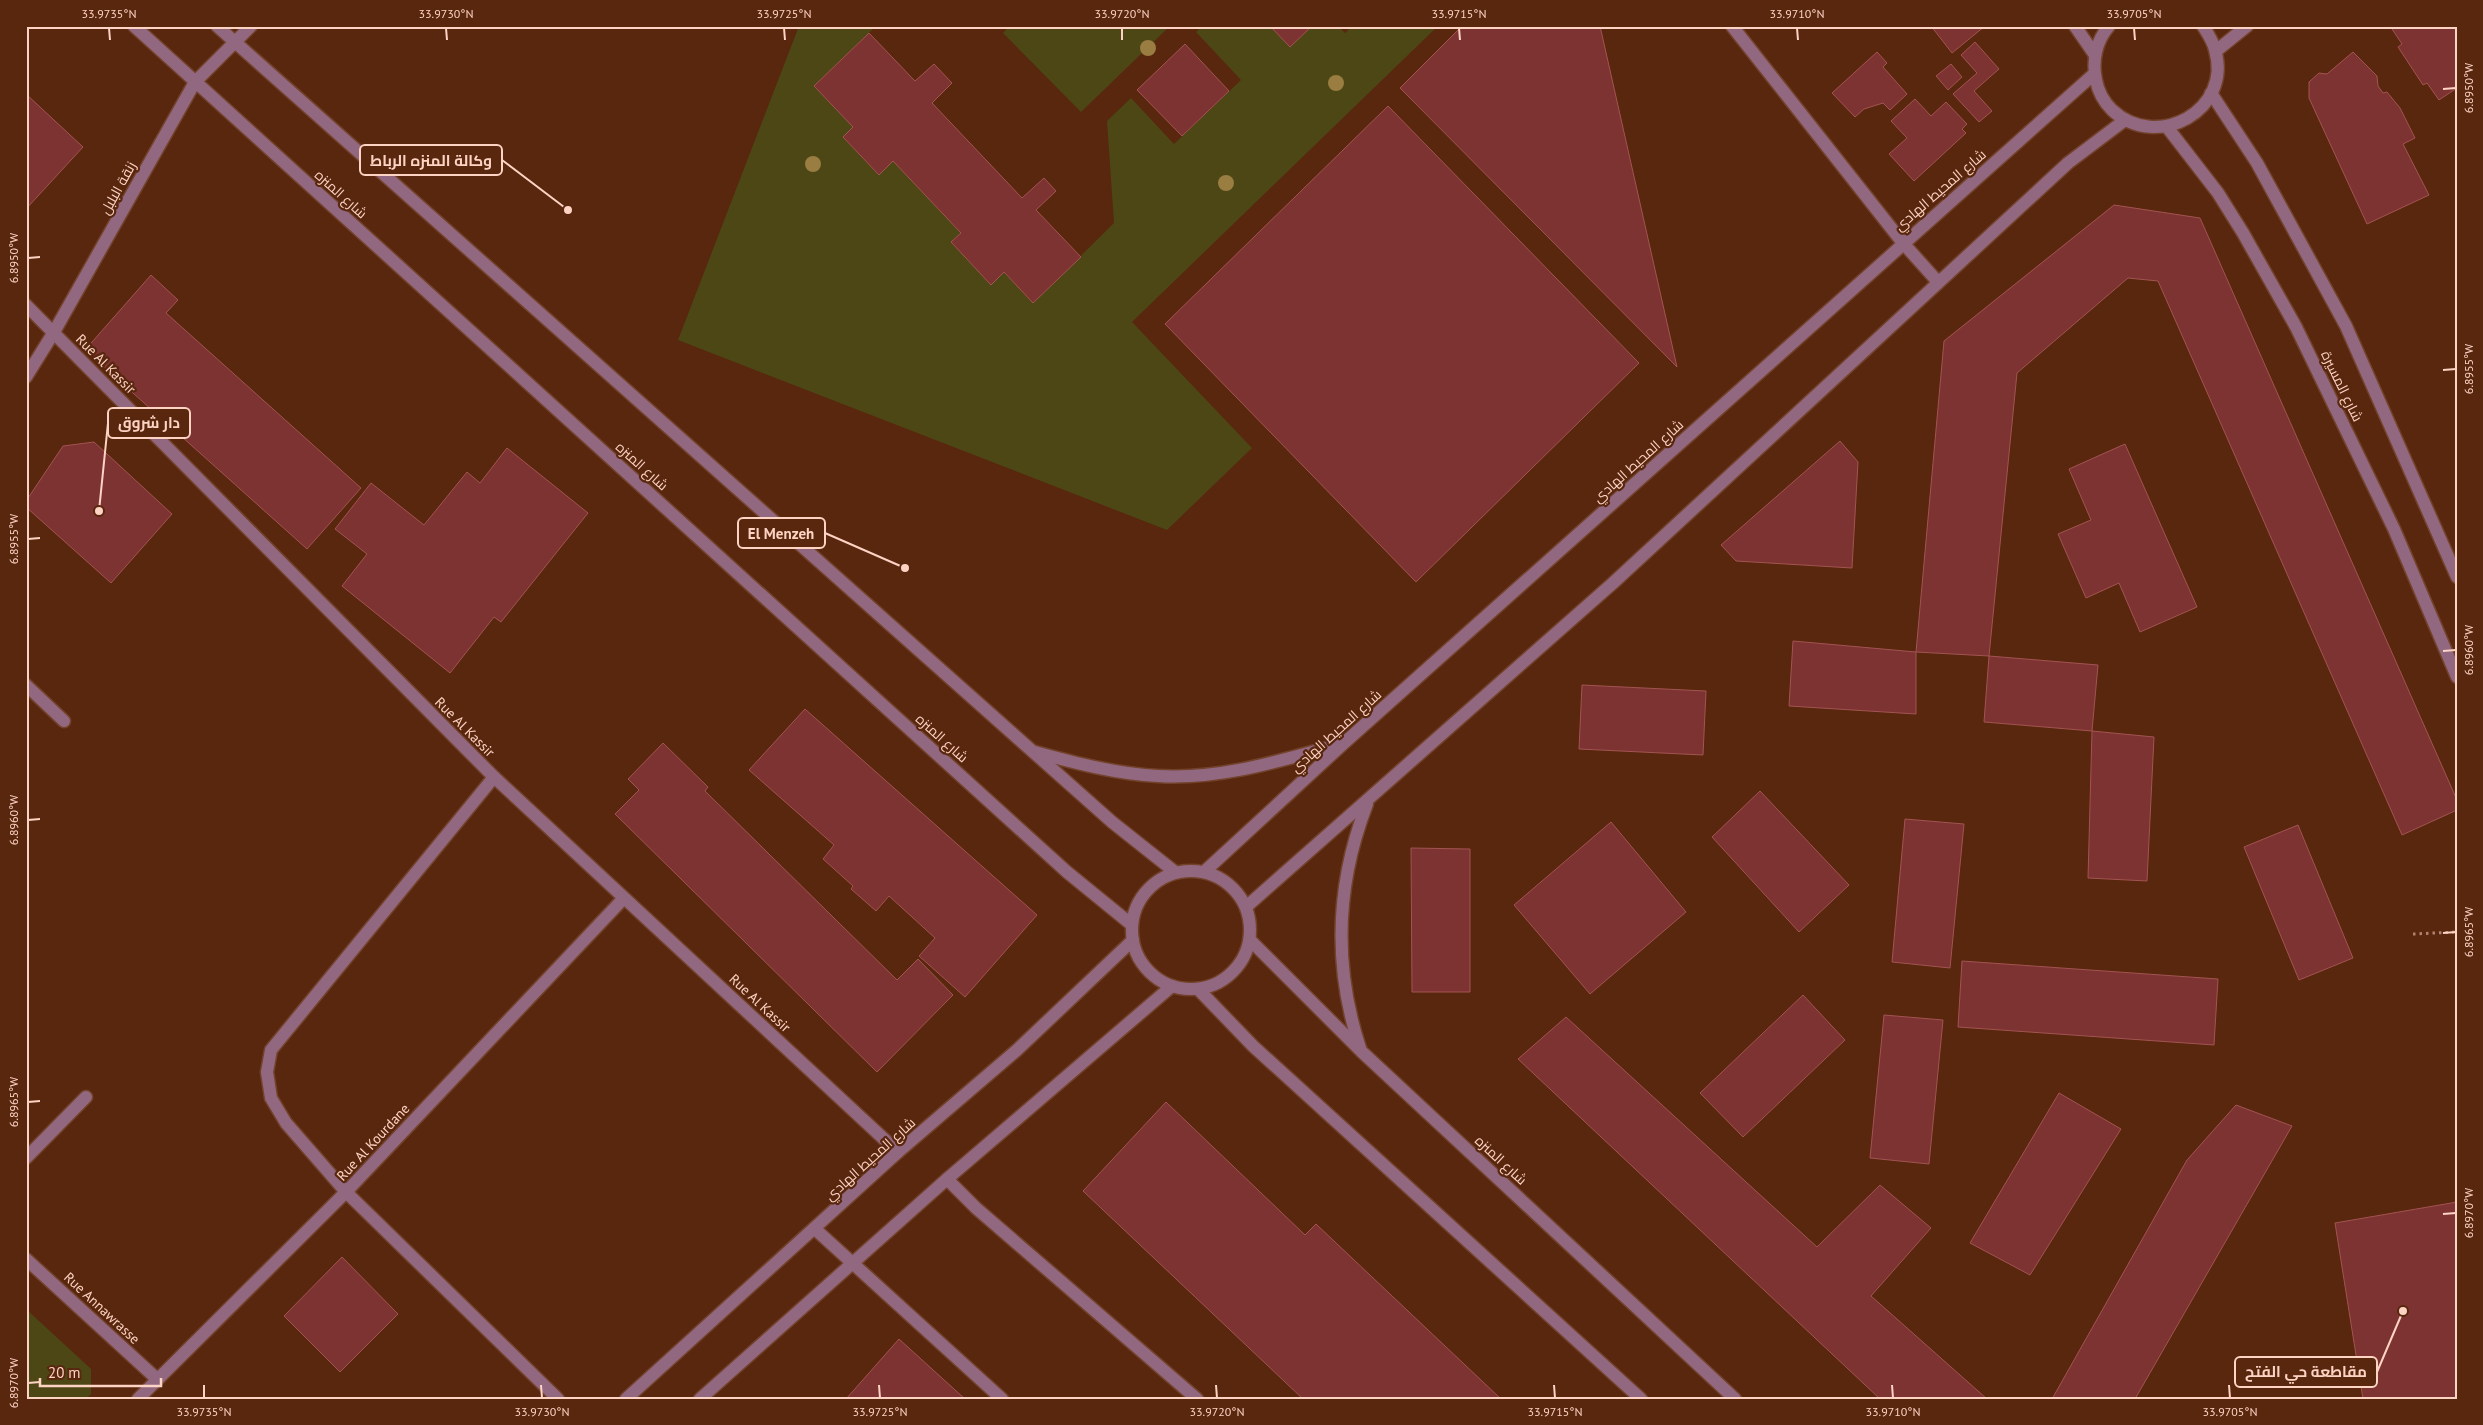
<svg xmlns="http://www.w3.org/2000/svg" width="2483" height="1425" viewBox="0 0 2483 1425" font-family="'PT Sans',Cairo,sans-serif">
<rect width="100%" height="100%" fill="#59260e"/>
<g fill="#4d4716">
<polygon points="799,26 876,26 814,86 853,127 843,137 878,174 893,161 961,233 951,242 991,285 1004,272 1033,303 1114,223 1107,121 1131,98 1174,144 1241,80 1196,32 1203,26 1270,26 1290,47 1312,26 1338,26 1345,33 1352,26 1438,26 1132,322 1252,448 1167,530 678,340"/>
<polygon points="1010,26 1170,26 1081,112 1003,33"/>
<polygon points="26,1309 91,1369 91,1394 86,1399 26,1399"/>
</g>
<g fill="#7e3333" stroke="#a25451">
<polygon points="1270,26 1312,26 1290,47"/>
<polygon points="1462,26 1600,26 1677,367 1400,88"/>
<polygon points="1931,26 1985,26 1952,53"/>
<polygon points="2390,26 2457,26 2457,88 2439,100 2427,83 2423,85 2398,47 2402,44"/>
<polygon points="869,33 915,81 934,64 952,83 932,103 1022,198 1044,178 1056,191 1036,210 1081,257 1033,303 1004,272 991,285 951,242 961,233 893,161 879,175 843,137 853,127 814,86"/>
<polygon points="1975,42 1999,69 1974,91 1992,111 1979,122 1953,94 1977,73 1961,55"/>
<polygon points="1185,44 1229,91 1182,136 1137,90"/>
<polygon points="1877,52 1887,63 1883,67 1907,94 1890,110 1883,103 1864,109 1855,117 1832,93"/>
<polygon points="2353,52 2377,76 2378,86 2383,93 2387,92 2400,108 2415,138 2403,144 2429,195 2367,224 2309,98 2309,82 2319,73 2327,74"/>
<polygon points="1951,64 1962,77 1948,90 1936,76"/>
<polygon points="26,94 83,147 26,209"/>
<polygon points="1915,99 1931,116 1946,102 1967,124 1962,129 1966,133 1914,181 1889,154 1907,138 1891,121"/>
<polygon points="1388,106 1639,363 1416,582 1165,324"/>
<polygon points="2114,205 2200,218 2457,800 2457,810 2402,835 2158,281 2128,278 2017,373 1989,656 1916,652 1944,341"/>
<polygon points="151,275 178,300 166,313 361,488 307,549 85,350"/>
<polygon points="1840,441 1858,462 1852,568 1736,561 1721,545"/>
<polygon points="94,442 172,514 111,583 26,507 26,501 63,446"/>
<polygon points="2125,444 2197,607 2140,632 2119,583 2086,598 2058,534 2091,520 2069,469"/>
<polygon points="507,448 588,513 501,622 494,617 450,673 342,586 367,554 335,529 371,483 424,525 467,472 480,483"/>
<polygon points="1793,641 1916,652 1916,714 1789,706"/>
<polygon points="1989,656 2098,665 2092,731 1984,722"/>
<polygon points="1582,685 1706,691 1703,755 1579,749"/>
<polygon points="805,709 1037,915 965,997 919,956 935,938 889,896 876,911 851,889 853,886 823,859 834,845 749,770"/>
<polygon points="2092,731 2154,737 2147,881 2088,878"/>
<polygon points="663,743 708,787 705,791 897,980 918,959 953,995 877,1072 615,814 639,790 628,779"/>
<polygon points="1760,791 1849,885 1799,932 1712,837"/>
<polygon points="1905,819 1964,824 1950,968 1892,962"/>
<polygon points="1611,822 1686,912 1590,994 1514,905"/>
<polygon points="2298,825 2353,958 2299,980 2244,847"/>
<polygon points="1411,848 1470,849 1470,992 1412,992"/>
<polygon points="1962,961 2218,979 2214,1045 1958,1027"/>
<polygon points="1803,995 1845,1040 1743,1137 1700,1093"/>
<polygon points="1884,1015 1943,1020 1929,1164 1870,1158"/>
<polygon points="1566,1017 1817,1247 1880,1185 1931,1228 1871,1296 1987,1399 1880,1399 1518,1059"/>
<polygon points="2059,1093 2121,1129 2030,1275 1970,1243"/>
<polygon points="1166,1102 1305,1235 1316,1224 1501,1399 1303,1399 1083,1191"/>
<polygon points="2236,1105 2292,1126 2135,1399 2052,1399 2187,1160"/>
<polygon points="2457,1202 2457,1399 2363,1399 2335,1223"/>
<polygon points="342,1257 398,1314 340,1372 284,1316"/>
<polygon points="899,1339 965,1399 846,1399"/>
</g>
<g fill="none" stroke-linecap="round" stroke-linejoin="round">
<defs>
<g id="minor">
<polyline points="134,26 1067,872 1132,925"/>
<polyline points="217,26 1112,822 1175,872"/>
<polyline points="1732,26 1903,243 1938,282"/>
<polyline points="2075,26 2095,55"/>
<path d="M2109,26C2096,41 2092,61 2096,80C2098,91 2104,102 2112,110C2157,152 2233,110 2215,50C2213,41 2208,34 2203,26"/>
<polyline points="2216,51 2247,26"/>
<polyline points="2211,93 2257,163 2346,326 2457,577"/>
<polyline points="2167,127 2218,193 2243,233 2296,327 2394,529 2457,677"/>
<polyline points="26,305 494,777 898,1152"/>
<polyline points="26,377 54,332 195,82 251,26"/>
<polyline points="26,685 64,721"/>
<path d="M1035,752C1075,763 1117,774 1158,776C1220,780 1283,760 1341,744"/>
<polyline points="494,777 271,1050 267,1072 271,1098 286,1123 346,1192 558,1399"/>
<circle cx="1191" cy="930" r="59"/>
<polyline points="1204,872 1344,743 2094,74"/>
<polyline points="1246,907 1613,583 2068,163 2125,120"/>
<polyline points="1250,940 1361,1051 1735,1399"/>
<polyline points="1198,989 1253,1046 1641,1399"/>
<path d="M1360,1048C1333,966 1336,884 1367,804"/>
<polyline points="26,1158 86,1097"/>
<polyline points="947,1179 976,1208 1197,1399"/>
<polyline points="815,1229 1002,1399"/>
<polyline points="26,1259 157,1379"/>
<polyline points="138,1399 346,1192 624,898"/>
<polyline points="626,1399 898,1152 1017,1050 1133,940"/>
<polyline points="700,1399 947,1179 1172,986"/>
</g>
</defs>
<use href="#minor" stroke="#73422b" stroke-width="15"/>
<polyline stroke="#b1836f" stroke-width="3" stroke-dasharray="2.5 4" stroke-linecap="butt" points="2413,934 2457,932"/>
<use href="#minor" stroke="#926881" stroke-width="12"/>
</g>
<g fill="#997d41">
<circle cx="1148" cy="48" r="8"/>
<circle cx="1336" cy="83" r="8"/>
<circle cx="813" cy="164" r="8"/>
<circle cx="1226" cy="183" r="8"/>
</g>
<path fill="none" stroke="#fdd3c3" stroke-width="2" d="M109,28L110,40M446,28L447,40M784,28L785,40M1122,28V40M1459,28L1460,40M1797,28L1798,40M2134,28L2135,40M2443,89L2456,88M28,258L40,257M2443,370L2456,369M28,539L40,538M2443,651L2456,650M28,820L40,819M2443,933L2456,932M28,1102L40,1101M2443,1214L2456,1213M28,1383L40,1382M204,1385V1398M541,1385L542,1398M879,1385L880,1398M1216,1385L1217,1398M1554,1385L1555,1398M1892,1385L1893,1398M2229,1385L2230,1398"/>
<g text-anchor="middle" stroke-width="4.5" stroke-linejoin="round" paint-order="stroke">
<g font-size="14" fill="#fdd3c3" stroke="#59260e">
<text transform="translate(118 188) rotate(-61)" y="5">زنقة البلبل</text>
<text transform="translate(1940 190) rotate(-41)" y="5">شارع المحيط الهادي</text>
<text transform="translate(341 194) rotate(42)" y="5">شارع المنزه</text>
<text transform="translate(106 364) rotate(45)" y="5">Rue Al Kassir</text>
<text transform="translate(2342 386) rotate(64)" y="5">شارع المسيرة</text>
<text transform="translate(1638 461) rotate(-42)" y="5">شارع المحيط الهادي</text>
<text transform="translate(642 466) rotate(42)" y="5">شارع المنزه</text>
<text transform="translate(465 727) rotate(45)" y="5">Rue Al Kassir</text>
<text transform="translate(1336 731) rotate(-42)" y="5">شارع المحيط الهادي</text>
<text transform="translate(942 738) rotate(42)" y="5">شارع المنزه</text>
<text transform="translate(760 1003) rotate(43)" y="5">Rue Al Kassir</text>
<text transform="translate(373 1142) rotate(-47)" y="5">Rue Al Kourdane</text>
<text transform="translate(870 1159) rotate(-42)" y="5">شارع المحيط الهادي</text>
<text transform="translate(1501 1160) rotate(43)" y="5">شارع المنزه</text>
<text transform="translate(102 1308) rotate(43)" y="5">Rue Annawrasse</text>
</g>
</g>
<path fill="none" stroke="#fdd3c3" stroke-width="2" d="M568 210L502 160M99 511L108 423M905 568L825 533M2403 1311L2377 1372"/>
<g fill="#fdd3c3" stroke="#59260e" stroke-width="2">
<circle cx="568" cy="210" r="5"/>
<circle cx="99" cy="511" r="5"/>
<circle cx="905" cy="568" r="5"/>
<circle cx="2403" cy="1311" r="5"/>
</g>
<g fill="#59260e" stroke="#fdd3c3" stroke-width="2">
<rect x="360" y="145" width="142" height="30" rx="5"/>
<rect x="108" y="408" width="82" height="30" rx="5"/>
<rect x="738" y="518" width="87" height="30" rx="5"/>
<rect x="2235" y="1357" width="142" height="30" rx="5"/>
</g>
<g font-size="15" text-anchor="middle" font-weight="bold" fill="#fdd3c3">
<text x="431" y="166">وكالة المنزه الرباط</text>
<text x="149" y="428">دار شروق</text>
<text x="781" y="539">El Menzeh</text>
<text x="2306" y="1377">مقاطعة حي الفتح</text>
</g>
<rect width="2483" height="1425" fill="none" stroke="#59260e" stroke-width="55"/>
<path d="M40 1378v8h121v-8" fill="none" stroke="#fdd3c3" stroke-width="2.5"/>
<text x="48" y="1378" font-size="15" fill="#fdd3c3" stroke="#59260e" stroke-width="4" paint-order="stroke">20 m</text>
<rect x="28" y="28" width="2428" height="1370" fill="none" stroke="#fdd3c3" stroke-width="2"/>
<g font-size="12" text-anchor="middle" fill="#fdd3c3">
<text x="109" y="18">33.9735°N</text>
<text x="446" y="18">33.9730°N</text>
<text x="784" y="18">33.9725°N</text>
<text x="1122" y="18">33.9720°N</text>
<text x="1459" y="18">33.9715°N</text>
<text x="1797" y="18">33.9710°N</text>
<text x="2134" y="18">33.9705°N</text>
<text transform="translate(2469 88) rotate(-90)" y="4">6.8950°W</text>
<text transform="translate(14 258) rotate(-90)" y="4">6.8950°W</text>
<text transform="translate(2469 369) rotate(-90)" y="4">6.8955°W</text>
<text transform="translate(14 539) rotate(-90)" y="4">6.8955°W</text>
<text transform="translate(2469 650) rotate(-90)" y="4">6.8960°W</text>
<text transform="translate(14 820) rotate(-90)" y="4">6.8960°W</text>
<text transform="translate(2469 932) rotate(-90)" y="4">6.8965°W</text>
<text transform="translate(14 1102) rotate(-90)" y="4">6.8965°W</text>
<text transform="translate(2469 1213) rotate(-90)" y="4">6.8970°W</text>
<text transform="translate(14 1383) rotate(-90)" y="4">6.8970°W</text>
<text x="204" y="1416">33.9735°N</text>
<text x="542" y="1416">33.9730°N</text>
<text x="880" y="1416">33.9725°N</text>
<text x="1217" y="1416">33.9720°N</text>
<text x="1555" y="1416">33.9715°N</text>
<text x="1893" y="1416">33.9710°N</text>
<text x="2230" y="1416">33.9705°N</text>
</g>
</svg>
